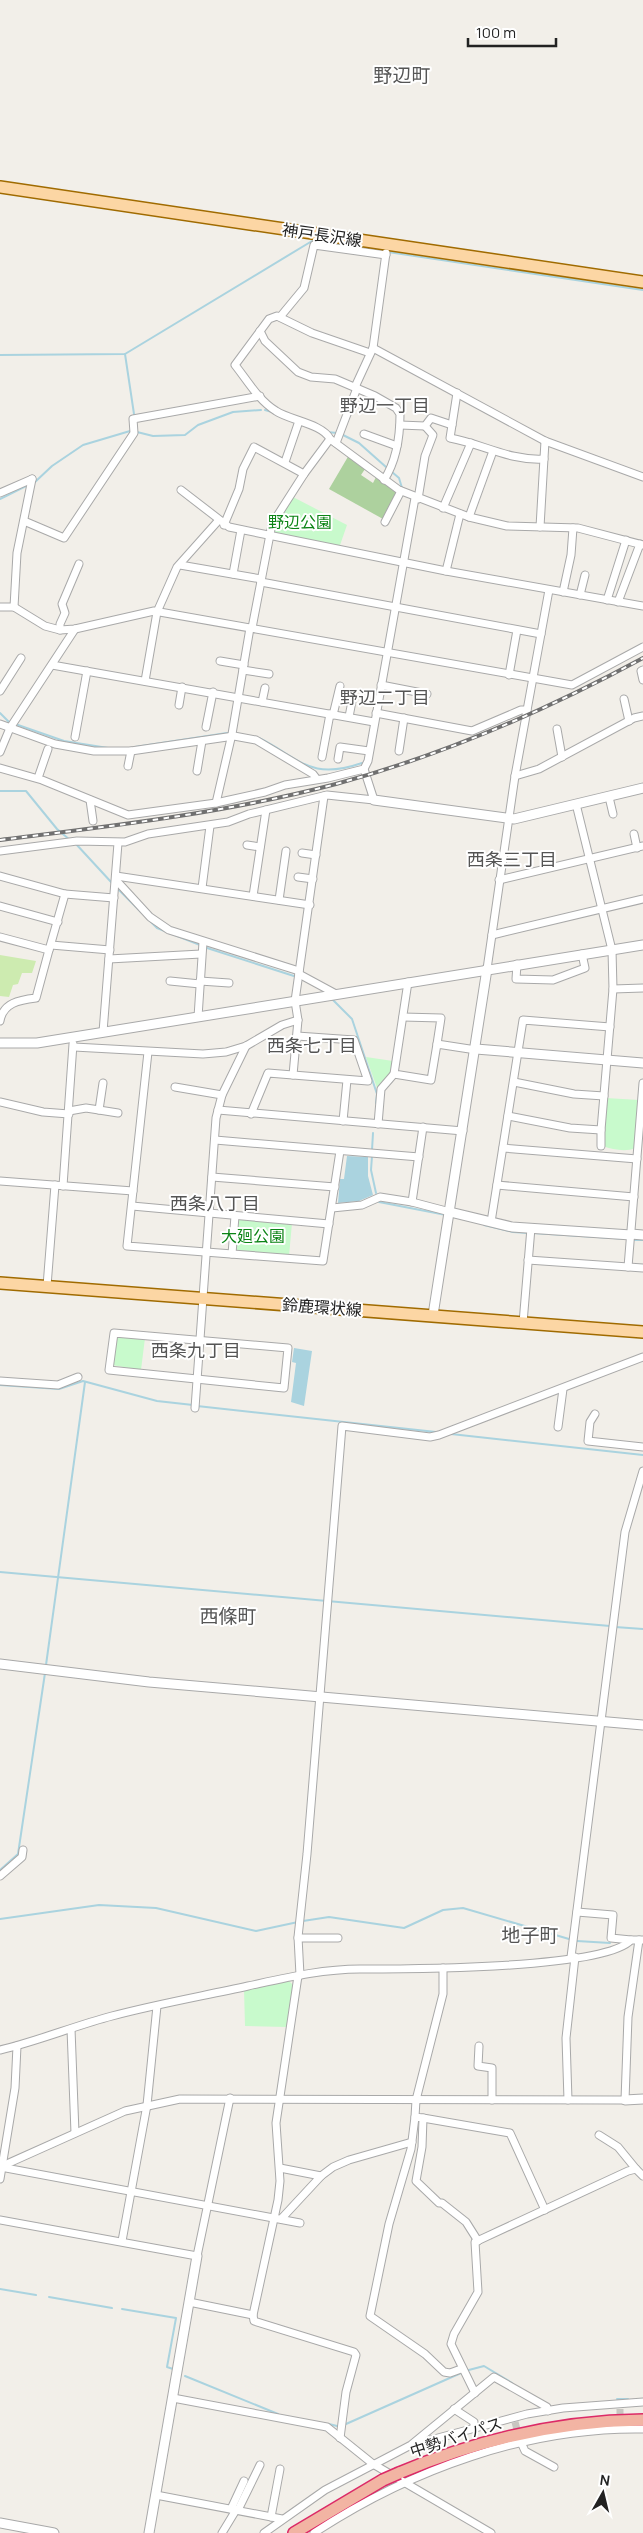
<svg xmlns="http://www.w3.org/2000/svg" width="643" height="2533" viewBox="0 0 643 2533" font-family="Manrope,'Noto Sans JP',sans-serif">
<rect width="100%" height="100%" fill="#f2efe9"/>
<polygon fill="#cdebb0" points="0,955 36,961 32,973 22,973 18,984 13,985 9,997 0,996"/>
<polygon fill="#add19e" points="349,455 365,469 361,475 373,483 376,477 397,491 383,519 329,489"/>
<g fill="#c8facc">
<polygon points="293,497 347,525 339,548 273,533 274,526"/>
<polygon points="366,1057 393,1061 391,1075 379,1089 377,1088"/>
<path d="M606,1098L639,1100L635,1148C627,1152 613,1150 603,1146Z"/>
<polygon points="239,1218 292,1223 289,1256 236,1252 234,1250 236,1220"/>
<polygon points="118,1336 145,1338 141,1370 112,1365 116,1338"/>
<polygon points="289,1981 294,1986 287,2027 245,2026 244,1989"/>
</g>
<g fill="#aad3df">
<polygon points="347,1156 368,1157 368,1176 373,1195 359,1201 338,1203 340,1179 344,1179"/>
<polygon points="294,1348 312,1351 304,1406 291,1402 296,1363 292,1362"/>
</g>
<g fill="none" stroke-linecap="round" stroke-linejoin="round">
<g stroke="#aad3df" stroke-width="2">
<polyline points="388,252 643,290"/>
<polyline points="125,354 134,414"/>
<polyline points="0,355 125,354 312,241 369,249"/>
<polyline points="265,410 272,412"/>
<polyline points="137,432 153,436 185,435 198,425 233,412 261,410"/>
<polyline points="327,432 337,433"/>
<polyline points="341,434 359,443 386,467"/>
<polyline points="392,472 399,478 402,488"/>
<polyline points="35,482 52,466 83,445 130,431"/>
<polyline points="0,499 28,485"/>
<polyline points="0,713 9,722"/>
<polyline points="18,725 64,741 108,748"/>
<path d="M259,738C301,759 310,781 362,763"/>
<polyline points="135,747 227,733"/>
<polyline points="0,791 26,791 57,829 70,840"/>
<polyline points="76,844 112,883"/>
<polyline points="117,888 157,928 200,945"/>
<polyline points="204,947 297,977"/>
<polyline points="331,998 352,1019 377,1094 376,1103"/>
<polyline points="372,1150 373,1133"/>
<polyline points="372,1156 371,1170 376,1193"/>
<polyline points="379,1202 446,1215"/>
<polyline points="484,1225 513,1232 528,1233"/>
<polyline points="533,1233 628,1239"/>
<polyline points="633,1240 643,1240"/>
<polyline points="0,1385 59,1389 83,1381 157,1401 193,1405"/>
<polyline points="197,1406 436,1432"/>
<polyline points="451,1434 643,1455"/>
<polyline points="0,1572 610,1626"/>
<polyline points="615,1627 643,1629"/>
<polyline points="46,1665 85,1382"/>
<polyline points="0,1870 18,1854 45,1673"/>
<polyline points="0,1919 99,1905 156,1908 256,1931 298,1922"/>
<polyline points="303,1921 329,1917 404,1928 443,1910 463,1908 569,1939"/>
<polyline points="577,1941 610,1943"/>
<polyline points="0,2289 36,2295"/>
<polyline points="49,2297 112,2308"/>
<polyline points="122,2309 176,2318 167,2367 173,2369"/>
<polyline points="465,2371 484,2366 512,2383"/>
<polyline points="185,2376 278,2414"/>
<polyline points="617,2399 628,2399"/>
<polyline points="329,2424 337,2426"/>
<polyline points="346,2424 461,2373"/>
</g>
<g stroke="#c8c6c1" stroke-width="7" stroke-dasharray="7 3.5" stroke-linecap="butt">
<polyline points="620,2409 620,2423"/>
<polyline points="515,2422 519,2437"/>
</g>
<defs>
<g id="minor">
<polyline points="280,317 304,288 314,245 386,255"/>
<path d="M260,331L265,341L298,372L311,377L335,379L375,396L396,408L400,414C400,437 397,460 384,480"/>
<polyline points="373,348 545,441 643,477"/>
<path d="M370,353L312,333L277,316L269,319L235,365C247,380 259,401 276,411C289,420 323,424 330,439L399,490L469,517L507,526L578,528L643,545"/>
<polyline points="355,387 373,348 386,253"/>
<path d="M457,393L450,438C483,444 510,461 544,459"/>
<polyline points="400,425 425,426 431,418 452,425"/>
<polyline points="364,434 397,446"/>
<polyline points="336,443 357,388"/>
<polyline points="285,462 299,421"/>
<polyline points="181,490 229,527 446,571 643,606"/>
<polyline points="0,493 32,479"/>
<polyline points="418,499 425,456 433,435 425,426"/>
<polyline points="443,508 471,443"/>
<polyline points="469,517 493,451"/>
<polyline points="24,521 64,538 134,433 133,419 260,396"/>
<polyline points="385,522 401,491"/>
<polyline points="224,525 239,489 243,469 254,447 304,474"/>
<polyline points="540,527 545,441"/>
<polyline points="180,565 261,579"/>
<polyline points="446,571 460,514"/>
<polyline points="233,574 241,530"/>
<polyline points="261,582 541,634"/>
<polyline points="563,592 571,555 573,528"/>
<polyline points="580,595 585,575"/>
<polyline points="607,600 626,540"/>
<polyline points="618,602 640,544"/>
<polyline points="0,607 14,607 45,626 60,630 75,629 154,611 572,685 643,647"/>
<polyline points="14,607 17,553 32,479"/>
<polyline points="252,628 272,524 304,474 330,439"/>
<polyline points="60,630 60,624 65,613 62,604 79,564"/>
<polyline points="220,661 244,665"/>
<polyline points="52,665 374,722"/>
<polyline points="243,670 269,674"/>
<polyline points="643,670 641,671 643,680"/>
<polyline points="509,675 517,630"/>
<polyline points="145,681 157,612 177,567 218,521"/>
<polyline points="381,685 427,694"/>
<polyline points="0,691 21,658"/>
<polyline points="624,699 629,721"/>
<polyline points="262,702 265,688"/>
<polyline points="179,705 182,687"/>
<polyline points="376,713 472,731 521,710 527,710"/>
<polyline points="333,715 340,686"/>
<polyline points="349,717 352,701"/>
<polyline points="0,724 55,744 94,751 131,751 234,736 256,740 313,774 316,778"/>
<polyline points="206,727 213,692"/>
<polyline points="557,729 562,757"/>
<polyline points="75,737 87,671"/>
<polyline points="399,751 404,718"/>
<polyline points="0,752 10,728 75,629"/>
<polyline points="322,757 330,714"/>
<polyline points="338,759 340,747 369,751"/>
<polyline points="128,766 131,751"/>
<polyline points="0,768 42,780 128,815 216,803 265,792 285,785 328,778 364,769 368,761 415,498"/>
<polyline points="197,771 202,741"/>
<polyline points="515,776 539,769 634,718 643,716"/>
<polyline points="38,778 48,749"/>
<polyline points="609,797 613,814"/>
<polyline points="90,800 93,821"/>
<polyline points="216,803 232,734 250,628"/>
<polyline points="634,834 637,848"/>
<polyline points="247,845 260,847"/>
<polyline points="0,851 77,841 125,842 148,834 228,822 249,814 327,795 374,800 364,769"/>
<polyline points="302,853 316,855"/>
<polyline points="0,876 65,894 114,898"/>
<polyline points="116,876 310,905"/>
<polyline points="298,877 313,879"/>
<polyline points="116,880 150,917 169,930 299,971"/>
<polyline points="499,880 643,846"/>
<polyline points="202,888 210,826"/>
<polyline points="253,896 266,810"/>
<polyline points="279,900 286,851"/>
<polyline points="0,906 58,922"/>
<polyline points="492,935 643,899"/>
<polyline points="0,937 49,950 65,894"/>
<polyline points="51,945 110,950"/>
<polyline points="109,959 201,954"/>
<polyline points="517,964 516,979 553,980 585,968 582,954"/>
<polyline points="487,969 515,776 549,590"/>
<polyline points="299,974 336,994"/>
<polyline points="170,981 200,984"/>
<polyline points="200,981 229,983"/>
<polyline points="408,982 394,1074 431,1080 437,1044 476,1050"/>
<polyline points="613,989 643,988"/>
<polyline points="198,1017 203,942"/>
<polyline points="403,1017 441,1018 437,1044"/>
<path d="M0,1021C3,1003 19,1000 36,998L49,950"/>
<polyline points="103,1032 118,843"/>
<polyline points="74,1047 203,1054 226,1052 246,1046 282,1025 298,1020"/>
<polyline points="148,1052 127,1246 323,1261 340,1151"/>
<polyline points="293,1075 298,1020 295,1001 324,796"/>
<polyline points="514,1082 574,1094 604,1096"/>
<polyline points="175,1087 222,1095"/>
<polyline points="0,1102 43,1112 69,1114"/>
<polyline points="99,1110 118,1113"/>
<polyline points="218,1110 463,1131"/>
<polyline points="69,1111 86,1108 99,1110 103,1083"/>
<polyline points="251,1114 268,1073 368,1081 354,1040 297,1036"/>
<polyline points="508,1116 570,1128 601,1130 613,989 612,950 576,804"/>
<polyline points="343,1121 347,1080"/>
<polyline points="378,1124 381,1089 394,1074"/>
<polyline points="601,1130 601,1146"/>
<polyline points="215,1140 419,1157"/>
<polyline points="503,1148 637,1159"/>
<polyline points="212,1177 335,1187"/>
<polyline points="0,1181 133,1191"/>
<polyline points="497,1185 634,1197"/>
<polyline points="63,1186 73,1044"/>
<polyline points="412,1202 423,1127"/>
<polyline points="132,1206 329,1224"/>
<polyline points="332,1208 362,1205 380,1197 412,1202 450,1212"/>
<polyline points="491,1222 523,1020 610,1027"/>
<polyline points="232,1254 235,1216"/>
<polyline points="528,1260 643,1268"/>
<polyline points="628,1267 643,1083"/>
<polyline points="47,1286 55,1185"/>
<polyline points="523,1323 531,1228"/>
<polygon points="114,1333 288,1348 284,1388 109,1370"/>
<polyline points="0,1381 58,1385 78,1377"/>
<polyline points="195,1408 216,1118 222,1095 246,1046"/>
<polyline points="595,1414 590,1422 588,1441 643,1447"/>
<polyline points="558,1427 563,1389"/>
<polyline points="0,1876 22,1857 23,1850"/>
<polyline points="577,1912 613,1915 611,1938 631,1940"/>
<polyline points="298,1938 338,1938"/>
<polyline points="571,1957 625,1532 643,1471"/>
<polyline points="443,1968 443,1994 416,2100 415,2117 423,2118 422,2147 416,2181 439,2203 442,2203 466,2222 478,2241"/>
<polyline points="300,1975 298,1937 307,1854 342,1426 430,1437 439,1435 643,1357"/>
<polyline points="298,1976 276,2123 280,2181 278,2200 253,2315 254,2321 354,2352 356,2355 346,2392 340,2438"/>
<polyline points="71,2029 75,2133"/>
<polyline points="479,2046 478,2066 492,2068 492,2100"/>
<path d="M0,2050C38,2041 74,2026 112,2016C157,2004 203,1996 248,1986C285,1978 322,1969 360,1969C405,1969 605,1969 631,1940H643"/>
<polyline points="568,2100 566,2038 575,1957"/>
<polyline points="415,2117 411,2149 389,2224 370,2316 425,2354 444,2372 450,2373 461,2369"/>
<polyline points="423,2118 510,2133 545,2210"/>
<polyline points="599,2135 618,2147 636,2169"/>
<polyline points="0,2167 125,2111 180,2099 625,2100 628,2017 639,1940"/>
<polyline points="0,2167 300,2223"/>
<polyline points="280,2168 321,2176 333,2167 349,2160 412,2142"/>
<polyline points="0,2179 15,2088 17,2046"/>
<polyline points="282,2218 321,2176"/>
<polyline points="0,2220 197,2256 230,2098"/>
<polyline points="122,2241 147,2105 157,2006"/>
<polyline points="189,2302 253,2315"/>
<polyline points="475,2393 451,2344 454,2334 478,2292 475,2242 628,2171 636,2169 643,2176"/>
<polyline points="173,2398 327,2427 373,2464 491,2533"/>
<polyline points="454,2409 474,2422 474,2427"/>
<polyline points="520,2440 525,2451 554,2467"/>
<polyline points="412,2445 527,2414 563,2408 643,2402"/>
<polyline points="156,2495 282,2519"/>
<polyline points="231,2509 244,2481"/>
<polyline points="238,2510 260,2465"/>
<polyline points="271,2517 280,2469"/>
<polyline points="222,2533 236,2510"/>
<polyline points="264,2533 325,2490 411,2445 494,2377 547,2407 548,2411"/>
<path d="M314,2533C410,2470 527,2427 643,2429"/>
</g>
<g id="tertiary">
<polyline points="374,800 514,819 643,788"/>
<polyline points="0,1043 37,1043 643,945"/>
<polyline points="476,1049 643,1063"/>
<polyline points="450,1212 512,1227 631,1235"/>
<polyline points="631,1234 643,1235"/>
<polyline points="433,1315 487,969"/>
<polyline points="0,1664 149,1682 643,1725"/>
<polyline points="625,2100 643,2099"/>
<polyline points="0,2523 54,2533"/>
<polyline points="149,2533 197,2256"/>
</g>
<g id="primary">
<polyline points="0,187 643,282"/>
<polyline points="0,1283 643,1332"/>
</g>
<g id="trunk">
<path d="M399,2473C477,2440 558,2421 643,2420"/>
<polyline points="294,2533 383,2480"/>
</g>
</defs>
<use href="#minor" stroke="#a9a9a9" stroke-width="9"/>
<use href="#tertiary" stroke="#a9a9a9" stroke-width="11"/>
<use href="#primary" stroke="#a06b00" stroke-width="14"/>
<use href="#trunk" stroke="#dc2a67" stroke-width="14"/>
<use href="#minor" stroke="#fff" stroke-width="7"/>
<use href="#tertiary" stroke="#fff" stroke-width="9"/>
<use href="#primary" stroke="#fcd6a4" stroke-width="11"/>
<use href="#trunk" stroke="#f2b4a3" stroke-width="11"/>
<defs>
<path id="rail" d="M0,840C112,826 226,813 336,784C443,755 545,711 643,658"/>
</defs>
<use href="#rail" stroke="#707070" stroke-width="4"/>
<use href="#rail" stroke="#fff" stroke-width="2" stroke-dasharray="5.5" stroke-linecap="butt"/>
<defs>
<polyline id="trunk-bridge" points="383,2480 399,2473"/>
</defs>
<use href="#trunk-bridge" stroke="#dc2a67" stroke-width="14" stroke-linecap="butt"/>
<use href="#trunk-bridge" stroke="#f2b4a3" stroke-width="11"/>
</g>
<g text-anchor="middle" stroke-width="4" stroke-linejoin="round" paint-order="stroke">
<g font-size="16" fill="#222" stroke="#fff">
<text transform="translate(322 235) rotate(8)" y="6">神戸長沢線</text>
<text transform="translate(322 1307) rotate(4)" y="6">鈴鹿環状線</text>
<text transform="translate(456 2437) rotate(-18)" y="6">中勢バイパス</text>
</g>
<g font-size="16" fill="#0c8416" stroke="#fff">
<text x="300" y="528">野辺公園</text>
<text x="253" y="1242">大廻公園</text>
</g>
<g font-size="18" fill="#555" stroke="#fff">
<text x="385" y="412">野辺一丁目</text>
<text x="385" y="704">野辺二丁目</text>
<text x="512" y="866">西条三丁目</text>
<text x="312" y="1052">西条七丁目</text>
<text x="215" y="1210">西条八丁目</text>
<text x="196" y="1357">西条九丁目</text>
</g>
<g font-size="19" fill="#555" stroke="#fff">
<text x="402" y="82">野辺町</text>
<text x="228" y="1623">西條町</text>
<text x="530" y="1942">地子町</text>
</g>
</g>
<g transform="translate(603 2493) rotate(8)" stroke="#ffffff" stroke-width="4" paint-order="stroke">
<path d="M0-4L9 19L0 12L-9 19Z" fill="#222222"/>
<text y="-8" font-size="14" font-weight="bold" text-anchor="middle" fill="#222222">N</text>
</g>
<path d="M468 38v8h88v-8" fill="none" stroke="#222222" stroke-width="2.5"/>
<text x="476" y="38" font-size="15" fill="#222222" stroke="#ffffff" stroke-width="4" paint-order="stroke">100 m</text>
</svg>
